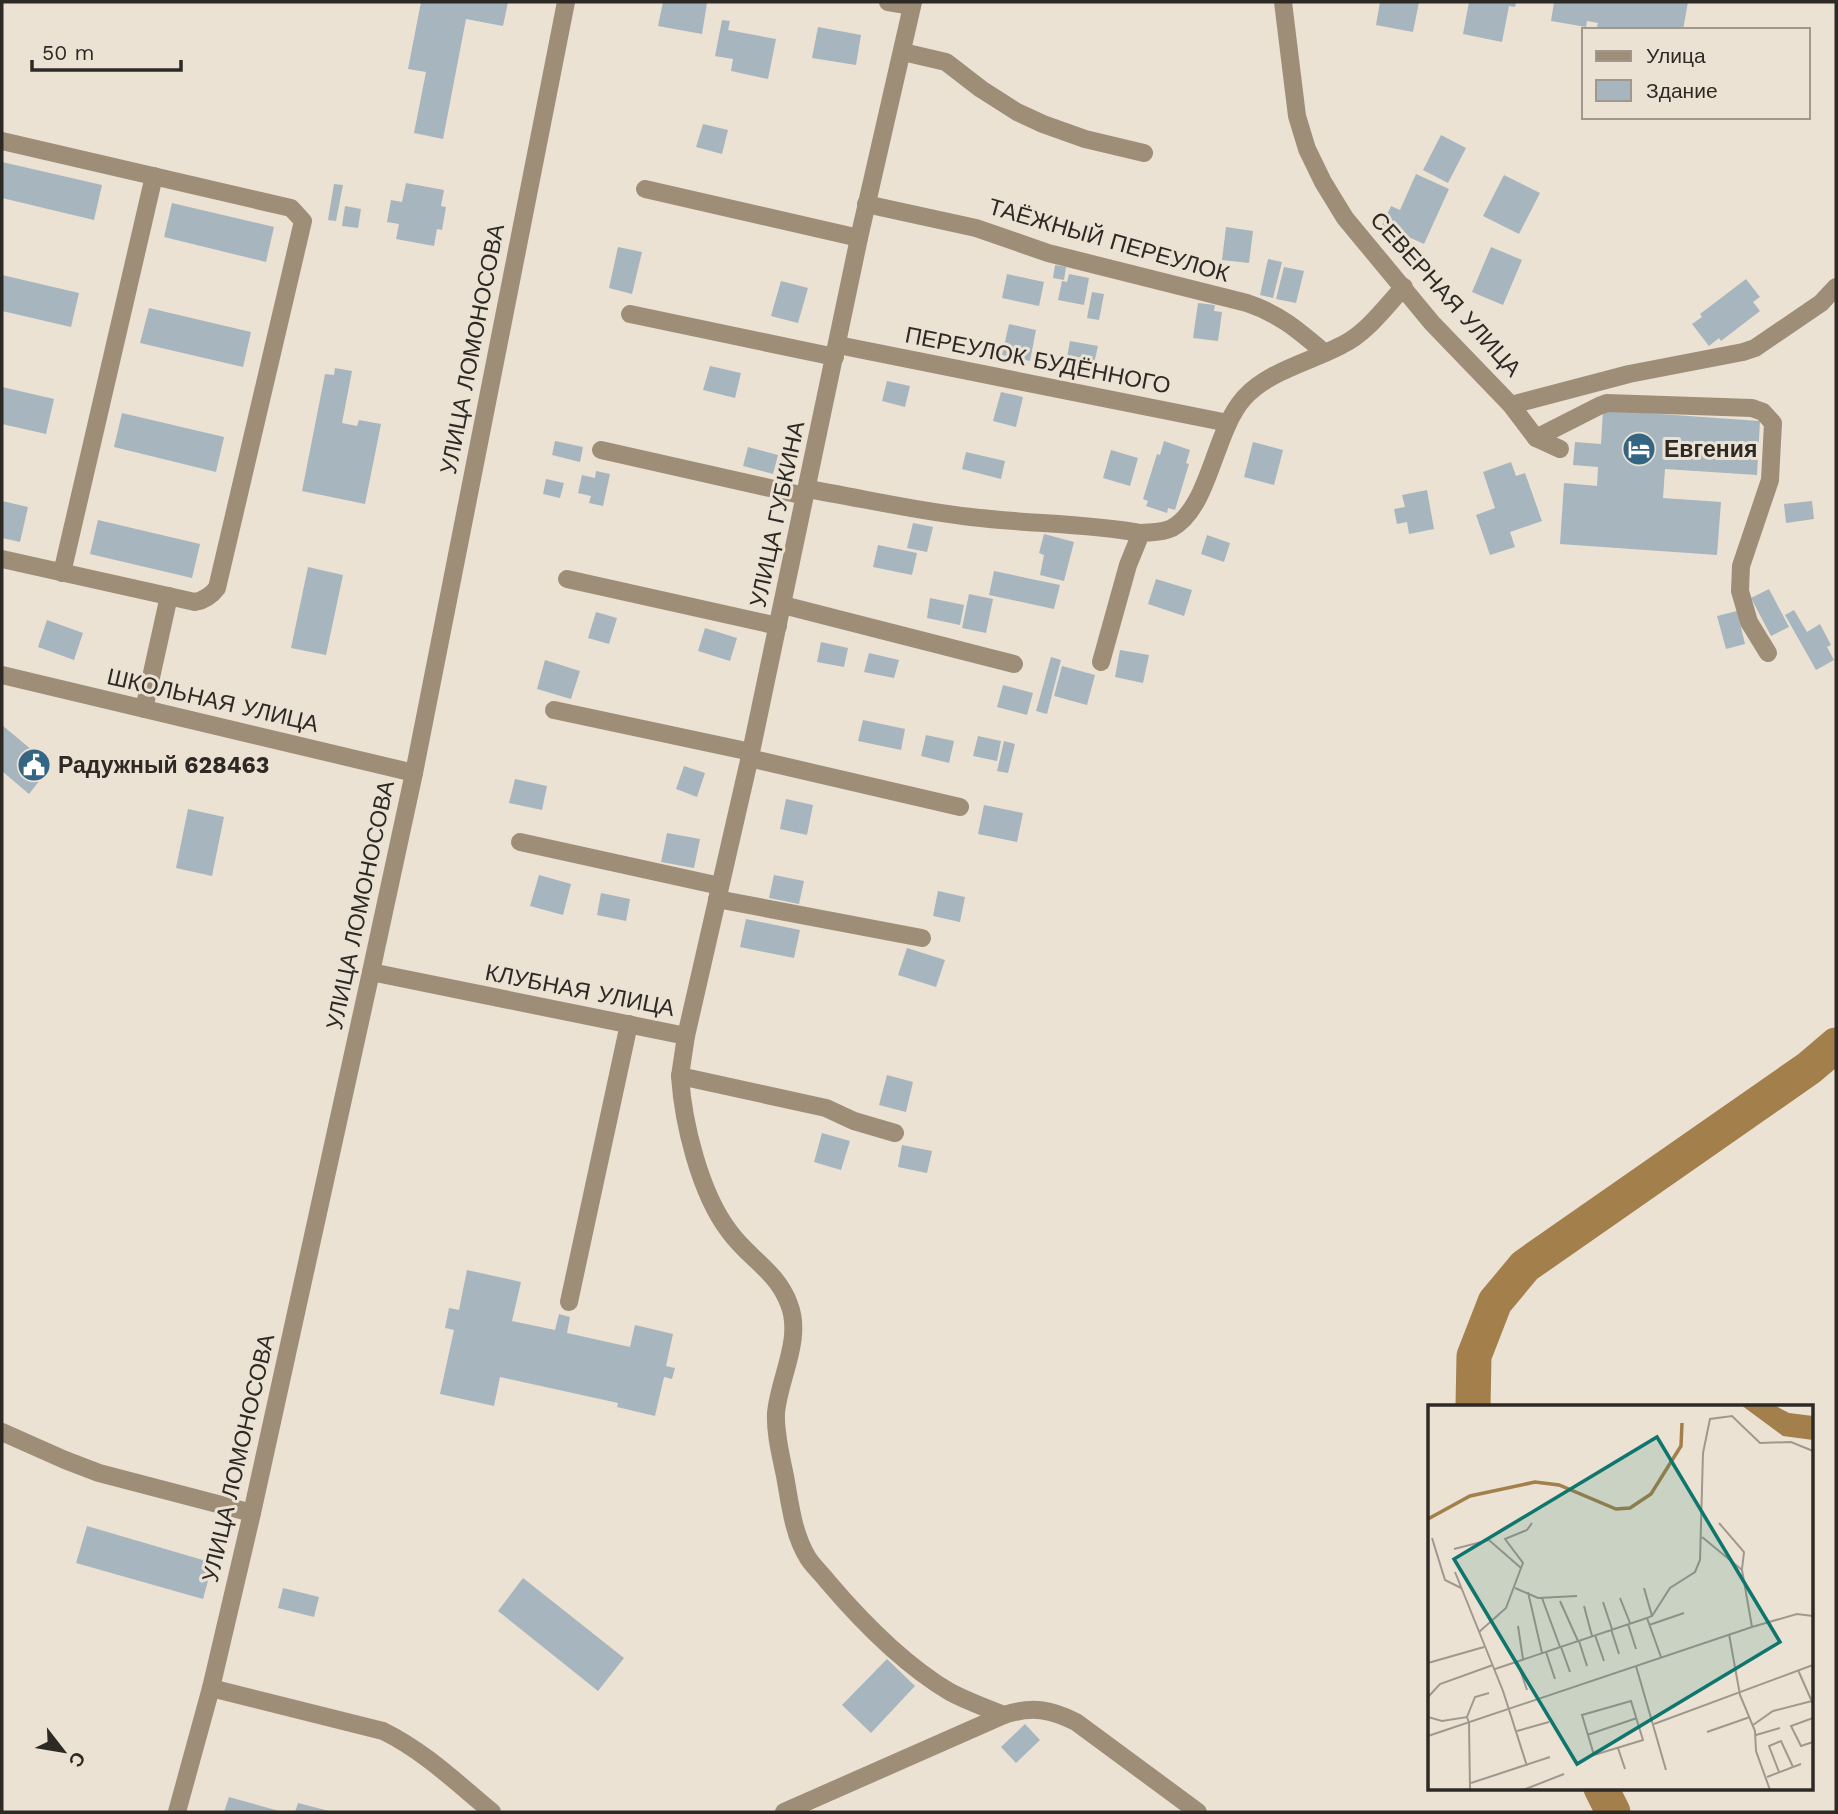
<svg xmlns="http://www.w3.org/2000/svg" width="1838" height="1814" viewBox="0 0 1838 1814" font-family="'Work Sans',sans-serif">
<rect width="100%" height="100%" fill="#ece2d4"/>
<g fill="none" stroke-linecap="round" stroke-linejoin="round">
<g stroke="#a27f4b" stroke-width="35">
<polyline points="1473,1406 1474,1356 1495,1302 1525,1266 1809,1068 1836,1045"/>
<polyline points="1601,1788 1613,1812"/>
</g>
</g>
<g fill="#a7b5be">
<polygon points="421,2 508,2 503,26 466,19 443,139 414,133 426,72 408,69"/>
<polygon points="663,2 707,3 702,34 658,26"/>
<polygon points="1380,2 1419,2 1413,32 1376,25"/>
<polygon points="1469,2 1516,2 1515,7 1509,6 1502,42 1463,34"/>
<polygon points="1554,2 1688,2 1683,30 1596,30 1598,23 1587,21 1586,27 1551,21"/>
<polygon points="722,20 730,21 728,30 776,39 768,79 731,71 733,59 715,56"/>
<polygon points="818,27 861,35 856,65 812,58"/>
<polygon points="703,124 728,130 722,154 696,147"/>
<polygon points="1441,135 1466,148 1448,183 1423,170"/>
<polygon points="2,162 102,185 94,220 2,198"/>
<polygon points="1416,174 1449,189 1424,244 1382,225 1391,206 1400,210"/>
<polygon points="1504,175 1540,193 1519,234 1483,216"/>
<polygon points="406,183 444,190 441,206 446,207 442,230 437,229 434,246 396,239 399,224 387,222 391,200 402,202"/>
<polygon points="334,184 343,185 336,221 328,220"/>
<polygon points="172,203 274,227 266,262 164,237"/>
<polygon points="345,206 361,209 358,228 342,226"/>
<polygon points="1226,227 1253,231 1249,263 1222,260"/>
<polygon points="618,247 642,252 632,294 609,288"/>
<polygon points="1491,247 1522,260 1503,305 1472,292"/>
<polygon points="1268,259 1282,262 1273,298 1260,295"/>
<polygon points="1055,265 1066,267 1064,280 1053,278"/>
<polygon points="1284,267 1304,271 1296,303 1276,299"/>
<polygon points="1007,274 1044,282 1039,306 1002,298"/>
<polygon points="1069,274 1089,278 1084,305 1058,300 1062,281 1067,282"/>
<polygon points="2,275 79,293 71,327 2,311"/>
<polygon points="1746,279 1760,297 1753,302 1760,311 1721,341 1719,338 1709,346 1692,324 1702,317 1700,314"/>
<polygon points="781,281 808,288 798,323 771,316"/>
<polygon points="1092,292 1104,294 1099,320 1087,318"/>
<polygon points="1198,303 1215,305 1214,311 1222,312 1218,341 1193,338"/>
<polygon points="149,308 251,332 243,367 140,343"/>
<polygon points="1009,324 1036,330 1030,361 1002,355"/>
<polygon points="1070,341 1098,346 1093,368 1066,363"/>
<polygon points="710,366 741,373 735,398 703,390"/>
<polygon points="335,368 352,371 342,423 357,426 359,420 381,424 365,504 302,491 325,374 334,375"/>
<polygon points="887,381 910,386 905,407 882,401"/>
<polygon points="2,387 54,399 46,434 2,424"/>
<polygon points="1001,392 1023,397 1016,427 993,421"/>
<polygon points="1603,410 1760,421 1757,475 1665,469 1663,498 1721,502 1717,555 1560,544 1564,483 1597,486 1598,467 1573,465 1575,442 1601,444"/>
<polygon points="122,413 224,437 216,472 114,447"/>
<polygon points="555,441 583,447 580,462 552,455"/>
<polygon points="1164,441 1190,450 1186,463 1189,464 1175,510 1168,508 1167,513 1146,506 1148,501 1143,499 1157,454 1160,455"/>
<polygon points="1253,442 1283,450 1274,485 1244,477"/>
<polygon points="748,447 778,455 773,474 743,466"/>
<polygon points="1111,450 1138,458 1130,486 1103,478"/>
<polygon points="966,452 1005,461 1001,479 962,469"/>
<polygon points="1511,462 1516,476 1525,473 1542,521 1510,532 1515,547 1490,555 1476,515 1495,508 1483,472"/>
<polygon points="596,471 610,474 603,506 589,503 591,496 578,493 582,475 595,478"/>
<polygon points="546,479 564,483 560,498 543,494"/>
<polygon points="1427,490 1434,529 1409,534 1407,522 1397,524 1394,509 1405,507 1402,495"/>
<polygon points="2,501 28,507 20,542 2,538"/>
<polygon points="1812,501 1814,519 1786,523 1784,504"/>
<polygon points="98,520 200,544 192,578 90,554"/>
<polygon points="913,523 933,527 927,552 907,548"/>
<polygon points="1044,534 1074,542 1064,581 1040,575 1044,555 1039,553"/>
<polygon points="1207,535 1230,543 1224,562 1201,554"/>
<polygon points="878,545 917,553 912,575 873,567"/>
<polygon points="308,567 343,575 326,655 291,648"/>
<polygon points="994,571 1060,585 1054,609 989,595"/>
<polygon points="1156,579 1192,590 1184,616 1148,604"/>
<polygon points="1769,589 1789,627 1771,636 1751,598"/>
<polygon points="969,594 993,599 986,633 962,628"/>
<polygon points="930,598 964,605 960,625 927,618"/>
<polygon points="1794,610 1807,632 1820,624 1831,645 1827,647 1834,660 1816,670 1785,615"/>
<polygon points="1737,611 1745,644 1726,649 1717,616"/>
<polygon points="596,612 617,618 609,644 588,638"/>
<polygon points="47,620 83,633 74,660 38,647"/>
<polygon points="705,628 737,638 730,661 698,651"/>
<polygon points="821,642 848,648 844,667 817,662"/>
<polygon points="1120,650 1149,655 1143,683 1115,677"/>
<polygon points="869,653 899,660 894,678 864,672"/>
<polygon points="1051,657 1061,660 1047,714 1036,711"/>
<polygon points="545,660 580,671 571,699 537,689"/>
<polygon points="1062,666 1095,675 1087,705 1054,696"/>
<polygon points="1003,685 1033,693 1027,715 997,707"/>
<polygon points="863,720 905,729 901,750 858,741"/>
<polygon points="2,725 51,766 29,794 2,771"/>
<polygon points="926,735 954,741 949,763 921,756"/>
<polygon points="978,736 1001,741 997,761 973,756"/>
<polygon points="1004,741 1015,744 1008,773 997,771"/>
<polygon points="684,766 705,773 697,797 676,789"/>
<polygon points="515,779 547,786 542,810 509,803"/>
<polygon points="786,799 813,805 807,835 780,829"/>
<polygon points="984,805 1023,813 1017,842 978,834"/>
<polygon points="188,809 224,817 212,876 176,868"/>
<polygon points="667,833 700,839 694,868 661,862"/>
<polygon points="539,875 571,884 563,915 530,906"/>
<polygon points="774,875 804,881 799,904 769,898"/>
<polygon points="938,891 965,897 960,922 933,916"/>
<polygon points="601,893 630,899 626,921 597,915"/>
<polygon points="746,919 800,930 794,958 740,947"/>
<polygon points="907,948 945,960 936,987 898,975"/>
<polygon points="887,1075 913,1082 906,1112 879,1105"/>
<polygon points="822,1133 850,1141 841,1170 814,1162"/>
<polygon points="902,1145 932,1151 927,1173 898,1167"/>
<polygon points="467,1270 521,1282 512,1321 555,1330 559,1314 570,1317 567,1333 630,1347 635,1325 673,1334 666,1366 675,1368 672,1379 664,1377 655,1416 617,1407 618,1403 500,1377 494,1406 440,1394 454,1330 445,1328 449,1308 459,1310"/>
<polygon points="87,1526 213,1563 203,1599 76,1563"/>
<polygon points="523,1578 624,1658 598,1691 498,1611"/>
<polygon points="283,1588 319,1597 314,1617 278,1608"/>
<polygon points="887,1659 915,1686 871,1733 842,1705"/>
<polygon points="1025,1724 1040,1740 1016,1763 1001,1747"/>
<polygon points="229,1797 279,1811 279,1812 224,1812"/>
<polygon points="298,1803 329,1811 329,1812 295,1812"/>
</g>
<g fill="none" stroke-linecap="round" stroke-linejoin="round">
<g stroke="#9e8e78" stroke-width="18">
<polyline points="888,2 912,6"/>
<polyline points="1283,2 1297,116 1307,149 1323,182 1345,218 1432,323 1511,405 1536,438 1599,406 1607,403 1752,408 1763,412 1773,423 1770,480 1741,566 1740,591 1749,622 1768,653"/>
<polyline points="903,52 946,62 981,89 1017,112 1043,124 1085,139 1144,153"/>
<path d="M2,141L291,208L303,221L217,588C211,596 205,600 195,602L2,559"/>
<polyline points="645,189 859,238"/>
<path d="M866,204L976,228L1048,253L1247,303C1280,314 1299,331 1325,353"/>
<polyline points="630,314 835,357"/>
<polyline points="838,345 1228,423"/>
<polyline points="1511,405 1629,374 1743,352 1755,348 1821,303 1836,287"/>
<polyline points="1536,438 1560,449"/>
<polyline points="601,450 805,496"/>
<path d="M807,489C861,498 916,511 971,517C1028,524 1085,523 1141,533"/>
<polyline points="62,573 154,176"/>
<polyline points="567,579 778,626"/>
<polyline points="783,605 1014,664"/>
<path d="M1101,662L1128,565L1141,533C1152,532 1162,533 1172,528C1210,507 1214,431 1244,398C1268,371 1310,362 1342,345C1367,333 1385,307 1404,287"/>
<polyline points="2,675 414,773"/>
<polyline points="144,709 169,596"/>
<polyline points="554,710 751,752"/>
<polyline points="749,758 960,807"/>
<polyline points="520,842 720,886"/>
<polyline points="717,899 922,938"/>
<polyline points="371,972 686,1036 680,1076 826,1108 854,1121 895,1133"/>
<polyline points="686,1036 751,752 859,238 913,2"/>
<path d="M680,1076C683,1123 700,1193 729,1231C748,1258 777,1271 789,1304C803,1339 779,1378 776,1413C775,1434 781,1456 785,1476C790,1503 793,1534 808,1558C813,1566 822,1574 828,1582C863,1623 904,1665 950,1692C967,1701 986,1708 1004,1715"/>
<polyline points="569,1302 629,1024"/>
<polyline points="2,1432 65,1460 99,1473 252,1513"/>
<path d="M211,1688L383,1731C424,1751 457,1783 492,1812"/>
<polyline points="177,1812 211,1688 252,1513 371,972 414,773 566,2"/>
<path d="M784,1812L1004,1715C1032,1706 1050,1709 1076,1722L1198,1812"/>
</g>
</g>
<defs>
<symbol id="hotel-disc" viewBox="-11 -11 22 22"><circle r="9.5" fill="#346684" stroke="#ece2d4"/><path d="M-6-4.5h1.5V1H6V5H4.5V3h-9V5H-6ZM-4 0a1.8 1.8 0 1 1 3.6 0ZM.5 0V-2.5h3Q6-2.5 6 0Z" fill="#fff"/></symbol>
<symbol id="civic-disc" viewBox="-11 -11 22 22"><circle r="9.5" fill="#346684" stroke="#ece2d4"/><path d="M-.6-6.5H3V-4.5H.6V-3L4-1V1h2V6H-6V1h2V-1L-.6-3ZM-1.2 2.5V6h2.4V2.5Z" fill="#fff"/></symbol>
</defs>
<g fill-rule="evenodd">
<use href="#hotel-disc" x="1620" y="430" width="38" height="38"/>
<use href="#civic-disc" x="15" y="746" width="38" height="38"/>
</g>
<g text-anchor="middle" stroke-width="6" stroke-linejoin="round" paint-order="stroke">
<g font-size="23" fill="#2d2a25" stroke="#ece2d4">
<text transform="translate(1109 240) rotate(16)" y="8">ТАЁЖНЫЙ ПЕРЕУЛОК</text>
<text transform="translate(1446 294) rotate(48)" y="8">СЕВЕРНАЯ УЛИЦА</text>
<text transform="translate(472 349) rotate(-79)" y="8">УЛИЦА ЛОМОНОСОВА</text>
<text transform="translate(1038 360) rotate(11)" y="8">ПЕРЕУЛОК БУДЁННОГО</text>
<text transform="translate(777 514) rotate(-78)" y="8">УЛИЦА ГУБКИНА</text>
<text transform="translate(213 700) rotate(13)" y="8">ШКОЛЬНАЯ УЛИЦА</text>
<text transform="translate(360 905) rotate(-78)" y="8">УЛИЦА ЛОМОНОСОВА</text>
<text transform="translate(580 990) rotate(11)" y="8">КЛУБНАЯ УЛИЦА</text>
<text transform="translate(238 1458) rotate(-77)" y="8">УЛИЦА ЛОМОНОСОВА</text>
</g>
<g font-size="23" font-weight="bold" fill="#2d2a25" stroke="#ece2d4" text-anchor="start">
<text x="1664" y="457">Евгения</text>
<text x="58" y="773">Радужный 628463</text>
</g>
</g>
<g transform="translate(1428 1405)">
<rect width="385" height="385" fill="#ece2d4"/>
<path d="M313,0H346L361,8L385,11V35L355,31Z" fill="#a27f4b"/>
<path fill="none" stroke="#a27f4b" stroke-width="3.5" d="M0,114L42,91L107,77L131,80L188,104L202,103L223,89L253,41L254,18"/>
<path fill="none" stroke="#a0988e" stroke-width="2" d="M291,118L316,147L314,164M274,132L314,165L324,222M4,133L17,175L33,183M26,144L61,135L93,163M93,163L95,158L77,134L99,125L104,118M27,167L75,286L99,361M87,183L110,193L149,191M216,183L224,211L219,213L233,252M100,187L114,248M114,193L132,242M192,193L202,218M132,196L150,236M175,197L184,224M156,201L164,231M224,211L242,183L267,167L272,155L275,48L282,14L304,11L332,38L363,37L385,46M200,219L208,244M221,220L256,208M90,221L95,254M183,224L191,249M51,227L78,203L93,163M301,229L312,290L327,326L328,346L342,385M167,230L176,256M151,236L159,261M133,242L142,267M118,247L127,274M89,256L99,285M0,258L56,242M208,261L238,365M67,264L219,213M370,265L385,299M0,292L12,279L65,260M203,296L215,335L166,350L154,310ZM0,312L14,316L39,312L41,318M39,312L47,292L61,288M385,313L363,321L373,341L385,337M41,318L42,385M226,319L385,260M325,320L345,306L384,296M89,326L121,317M279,327L322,312M159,330L209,313M328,330L352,323M0,331L324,222L369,209L385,211M190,343L197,364M351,367L341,341L353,336L365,362M339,372L373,359M43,378L122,352M95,385L136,369"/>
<path fill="#0f766e" fill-opacity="0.15" stroke="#0f766e" stroke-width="3.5" d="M229,32L352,237L149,359L26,154Z"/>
<rect width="385" height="385" fill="none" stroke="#2d2a25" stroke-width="3.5"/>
</g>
<rect width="1838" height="1814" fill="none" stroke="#2d2a25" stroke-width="7"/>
<rect x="1582" y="28" width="228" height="91" fill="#ece2d4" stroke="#a0988e" stroke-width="2"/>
<rect x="1596" y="51" width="35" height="10" fill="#9e8e78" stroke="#a0988e" stroke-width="2"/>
<text x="1646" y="63" font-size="21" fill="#2d2a25">Улица</text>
<rect x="1596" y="80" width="35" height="21" fill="#a7b5be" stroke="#a0988e" stroke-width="2"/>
<text x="1646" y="98" font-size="21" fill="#2d2a25">Здание</text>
<g transform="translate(63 1751) rotate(121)" stroke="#ece2d4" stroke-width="5" paint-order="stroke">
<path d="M0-5L12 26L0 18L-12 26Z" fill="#2d2a25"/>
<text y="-10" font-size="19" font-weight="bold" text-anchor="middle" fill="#2d2a25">С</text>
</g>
<path d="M32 60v10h149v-10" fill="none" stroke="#2d2a25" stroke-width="3.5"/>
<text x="42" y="60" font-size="21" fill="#2d2a25" stroke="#ece2d4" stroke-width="5" paint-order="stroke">50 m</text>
</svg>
